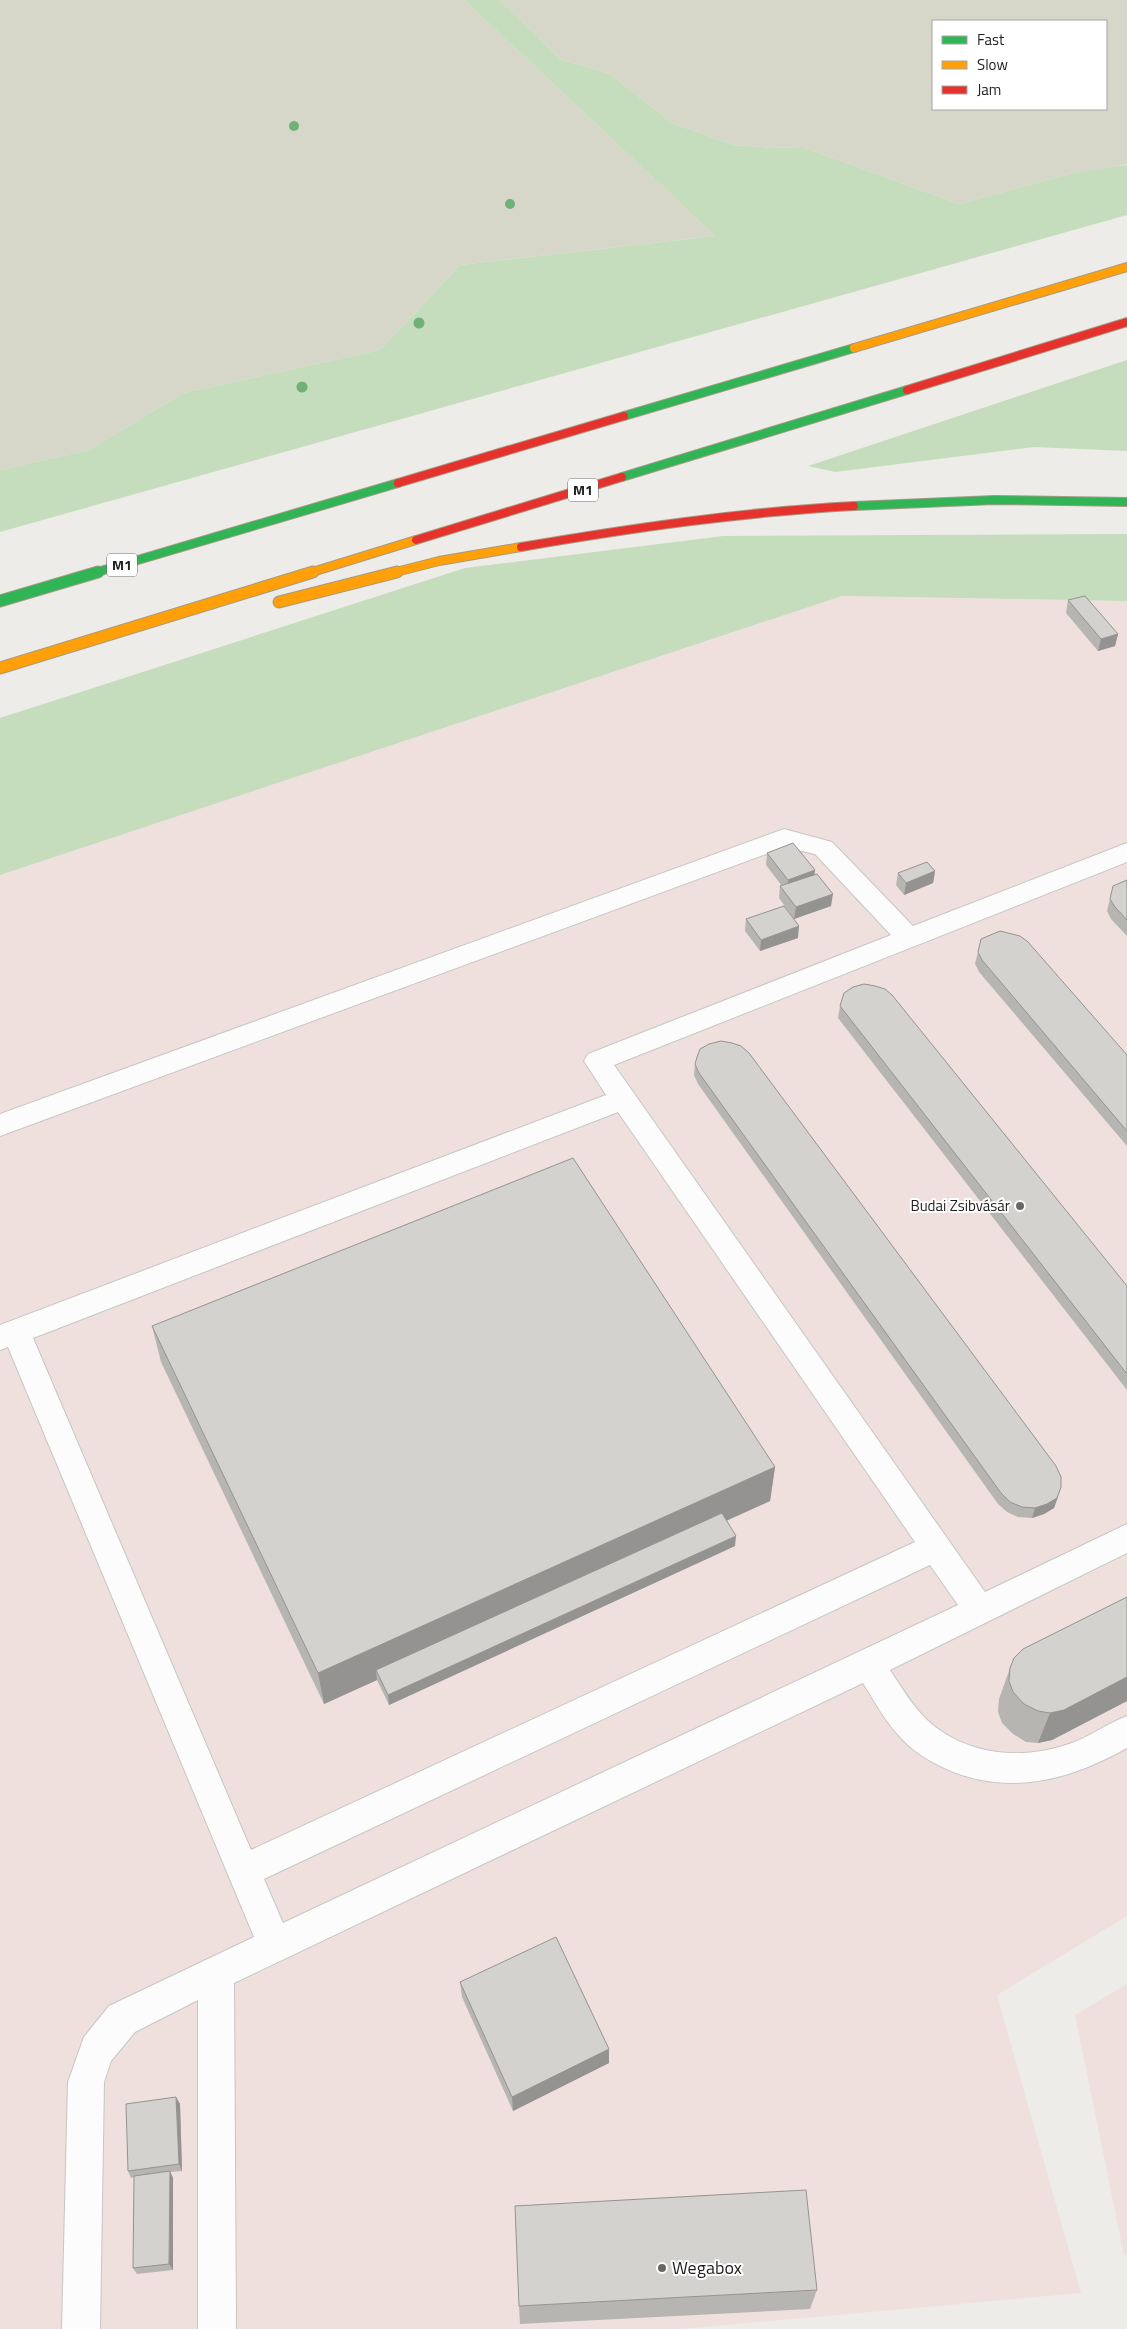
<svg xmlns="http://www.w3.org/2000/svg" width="1127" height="2329" viewBox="0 0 1127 2329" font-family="'Titillium Web',sans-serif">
<rect width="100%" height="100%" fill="#edece8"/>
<g fill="#efe0dd">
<polygon points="842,596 1127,601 1127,1916 997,1995 1081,2293 680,2329 0,2329 0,875"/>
<polygon points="1127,1984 1127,2255 1124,2255 1075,2015"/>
</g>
<g fill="#d6d7c9" fill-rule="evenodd">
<polygon points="0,0 464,0 715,236 460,265 380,350 183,393 89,450 0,470"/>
<path d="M500,0H1127V164L1102,170L1077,172L959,204L803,147L773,148L734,145L672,123L610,74L560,59ZM933,21H1106V109H933Z"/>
</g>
<g fill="#c6ddbd">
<polygon points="464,0 500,0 560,59 610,74 672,123 734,145 773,148 803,147 959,204 1077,172 1127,165 1127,215 0,532 0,470 89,450 183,393 380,350 460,265 715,236"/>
<polygon points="1127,360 1127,451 1034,447 835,472 808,466"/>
<polygon points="1127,534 1127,601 842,596 0,875 0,718 465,568 723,536"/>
</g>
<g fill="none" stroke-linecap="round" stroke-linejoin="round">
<defs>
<path id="lane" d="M784,829L832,842L913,926L1127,843V862L614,1065L985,1592L1127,1524V1553L890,1670C901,1687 912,1705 926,1719C965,1756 1023,1761 1072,1743C1091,1736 1108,1723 1127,1716V1748C1073,1778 1017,1795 956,1773C936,1765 917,1755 902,1739C886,1723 875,1702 863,1683L234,1983L236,2329H198V2000L135,2032L111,2061L104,2082L100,2329H62L68,2082L84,2037L109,2006L254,1937L8,1347L0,1350V1325L606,1095L584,1061L588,1054L891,935L815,854L785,847L0,1136V1114ZM618,1112L915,1542L251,1850L33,1338ZM930,1565L958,1605L283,1923L264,1879Z"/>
<g id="fast-far1">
<polyline points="624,416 854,348"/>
<polyline points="622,477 907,390"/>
<polyline points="854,506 994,500 1127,502"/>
<polyline points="94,573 398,483"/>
</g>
<polyline id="fast" points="0,601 98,572"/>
<g id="slow-far1">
<polyline points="854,348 1127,267"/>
<polyline points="309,573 416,540"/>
<polyline points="392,573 439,561 521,547"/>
</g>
<g id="slow">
<polyline points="279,602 397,572"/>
<polyline points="0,668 313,572"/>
</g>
<g id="jam">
<polyline points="907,390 1127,322"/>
<polyline points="398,483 624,416"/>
<polyline points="416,540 622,477"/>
<path d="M521,547C632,528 742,512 854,506"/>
</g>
</defs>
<use href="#lane" stroke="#c6c6c4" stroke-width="2"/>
<use href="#fast-far1" stroke="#a49b84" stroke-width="10"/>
<use href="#fast" stroke="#a49b84" stroke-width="13"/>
<use href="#slow-far1" stroke="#a49b84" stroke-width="10"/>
<use href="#slow" stroke="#a49b84" stroke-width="13"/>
<use href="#jam" stroke="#a49b84" stroke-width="10"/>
<use href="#lane" fill="#fcfcfc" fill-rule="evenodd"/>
<use href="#fast-far1" stroke="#30b455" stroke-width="8"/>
<use href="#fast" stroke="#30b455" stroke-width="11"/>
<use href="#slow-far1" stroke="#ff9f0a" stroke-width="8"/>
<use href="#slow" stroke="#ff9f0a" stroke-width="11"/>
<use href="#jam" stroke="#e5322d" stroke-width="8"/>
</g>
<g fill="#70b177">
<circle cx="294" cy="126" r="5"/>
<circle cx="510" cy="204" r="5"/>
<circle cx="419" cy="323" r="5.5"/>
<circle cx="302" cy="387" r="5.5"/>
</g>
<g fill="#b6b5b2">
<polygon points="1068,600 1118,634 1115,646 1098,651 1066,613"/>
<polygon points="767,853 815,875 831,906 794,919 779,898 780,886 782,886 766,865"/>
<polygon points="935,871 933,883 904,895 896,885 898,873"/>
<polygon points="1127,880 1127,936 1111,919 1107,911 1113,886"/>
<polygon points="746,919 798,938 760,951 745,931"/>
<polygon points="978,952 1127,1055 1127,1146 979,972 975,964"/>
<polygon points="840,1006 1127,1286 1127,1390 838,1018"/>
<polygon points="695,1064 1058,1498 1054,1508 1044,1514 1032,1518 1018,1517 1007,1512 998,1504 698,1084 694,1075"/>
<polygon points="152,1326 775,1467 770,1501 727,1520 735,1546 389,1705 377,1680 324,1704 161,1362"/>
<polygon points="1127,1597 1127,1701 1052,1740 1038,1743 1026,1742 1013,1734 1002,1723 998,1712 999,1699 1010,1668"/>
<polygon points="460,1982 609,2063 513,2111 462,1997"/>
<polygon points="176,2097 180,2104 182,2171 170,2172 173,2178 173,2270 137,2274 133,2268 134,2177 131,2178 128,2171"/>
<polygon points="817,2290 810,2309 520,2324 519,2306"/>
</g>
<g fill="#949391">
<polygon points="1118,634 1115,646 1098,651 1101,639"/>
<polygon points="815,870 814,882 787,892 788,880"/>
<polygon points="935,871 933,883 904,895 906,883"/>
<polygon points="833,894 831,906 794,919 796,907"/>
<polygon points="799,926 798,938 760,951 761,940"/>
<polygon points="775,1467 770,1501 380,1678 376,1670 377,1680 324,1704 318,1673"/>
<polygon points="1061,1487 1054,1508 1044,1514 1032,1518 1035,1508"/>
<polygon points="736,1536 735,1546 389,1705 388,1695"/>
<polygon points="1127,1677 1127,1701 1052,1740 1038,1743 1050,1713"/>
<polygon points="609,2049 609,2063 513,2111 512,2097"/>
<polygon points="176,2097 180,2104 182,2171 179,2164"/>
<polygon points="170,2171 173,2178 173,2270 169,2264"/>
</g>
<g fill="#d4d2cf" stroke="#949391">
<polygon points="1085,596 1118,634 1101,639 1068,600"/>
<polygon points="793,843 815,870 788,880 767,853"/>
<polygon points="927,862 935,871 906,883 898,873"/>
<polygon points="817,874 833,894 796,907 780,886"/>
<polygon points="1127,880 1127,920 1115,907 1110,899 1113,886"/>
<polygon points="784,906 799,926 761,940 746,919"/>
<polygon points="1000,931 1020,936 1028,942 1127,1055 1127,1131 982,960 978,952 981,939"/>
<polygon points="864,984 875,986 885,989 892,995 1127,1286 1127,1374 840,1006 844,993 853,987"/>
<polygon points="721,1041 732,1043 741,1046 749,1053 1056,1466 1061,1477 1061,1487 1057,1498 1047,1504 1035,1508 1022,1507 1010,1502 1001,1493 699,1073 695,1064 697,1057 700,1049 709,1044"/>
<polygon points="573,1158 775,1467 318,1673 152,1326"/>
<polygon points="722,1513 736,1536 388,1695 376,1670"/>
<polygon points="1127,1597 1127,1677 1064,1710 1050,1713 1038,1711 1024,1704 1013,1692 1009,1681 1010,1668 1014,1658 1023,1649"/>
<polygon points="556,1937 609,2049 512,2097 460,1982"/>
<polygon points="176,2097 179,2164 128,2171 126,2104"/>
<polygon points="170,2171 169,2264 133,2268 134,2176"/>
<polygon points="806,2190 817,2290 519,2306 515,2206"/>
</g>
<g fill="#676765" stroke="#fff" stroke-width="2">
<circle cx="1020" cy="1206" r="5"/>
<circle cx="662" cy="2268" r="5"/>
</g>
<g text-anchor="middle" stroke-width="4" stroke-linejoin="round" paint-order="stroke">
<g fill="#fff" stroke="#626262" stroke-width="1">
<rect x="568" y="478.5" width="30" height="23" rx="4"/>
<rect x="107" y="553.5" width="30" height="23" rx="4"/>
</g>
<g font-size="14" font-weight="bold" fill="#1f1f1f">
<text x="583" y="495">M1</text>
<text x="122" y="570">M1</text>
</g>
<g font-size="15" fill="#1f1f1f" stroke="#fff" text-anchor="end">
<text x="1010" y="1211">Budai Zsibvásár</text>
</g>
<g font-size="18" fill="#1f1f1f" stroke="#fff" text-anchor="start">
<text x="672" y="2274">Wegabox</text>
</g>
</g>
<rect x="932" y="20" width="175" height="90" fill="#ffffff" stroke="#a5a5a5"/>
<rect x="942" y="36" width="25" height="8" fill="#30b455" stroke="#a5a5a5"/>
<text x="977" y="45" font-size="15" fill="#1f1f1f">Fast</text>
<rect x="942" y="61" width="25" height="8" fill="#ff9f0a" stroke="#a5a5a5"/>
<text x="977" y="70" font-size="15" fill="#1f1f1f">Slow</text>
<rect x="942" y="86" width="25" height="8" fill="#e5322d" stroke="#a5a5a5"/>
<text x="977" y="95" font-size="15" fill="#1f1f1f">Jam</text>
</svg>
